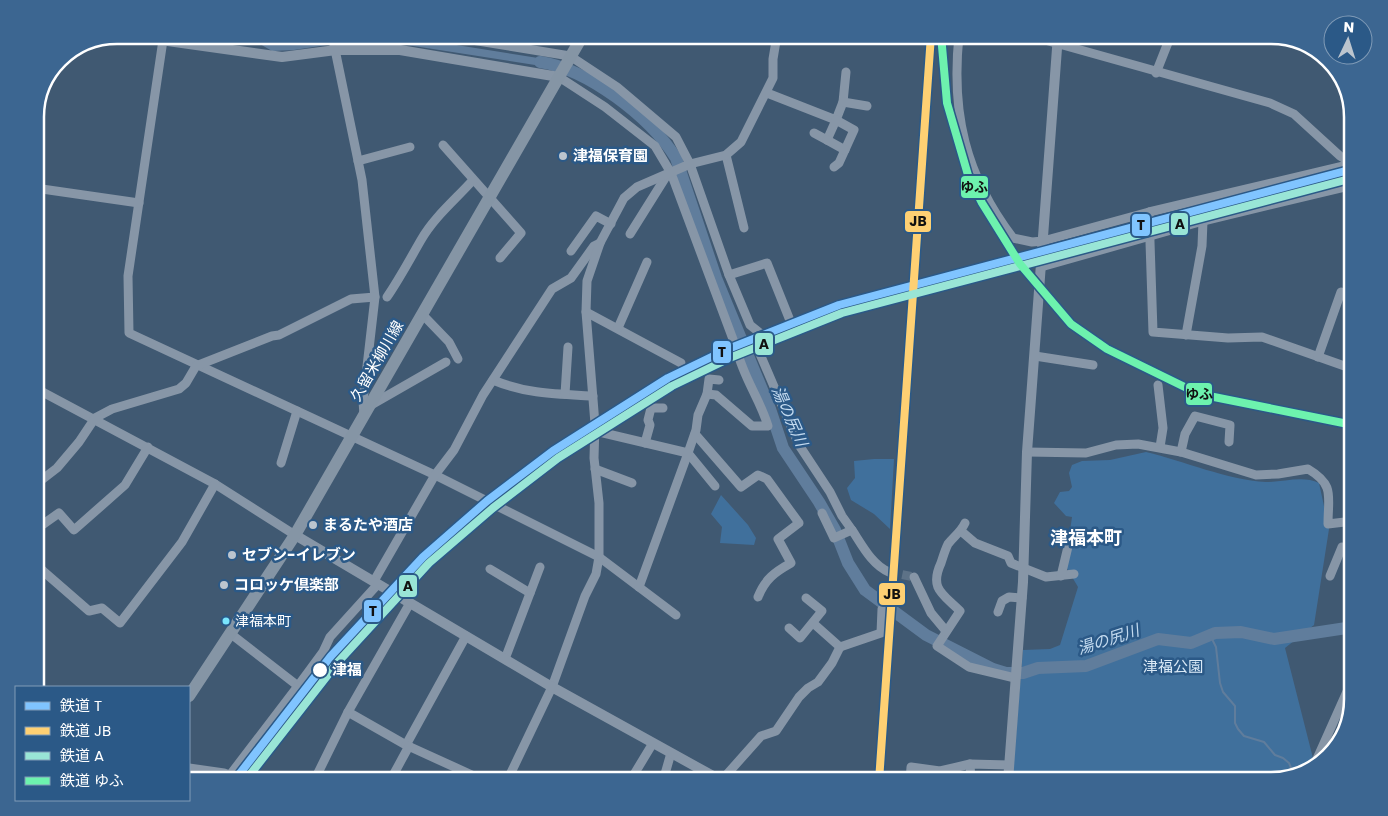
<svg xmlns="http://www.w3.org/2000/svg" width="1388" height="816" viewBox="0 0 1388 816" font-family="Poppins,'Noto Sans JP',sans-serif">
<rect width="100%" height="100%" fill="#405972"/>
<g fill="#40709c">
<path d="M1146,452C1184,461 1227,480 1266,482C1284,482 1303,475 1319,483L1329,529L1314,625L1285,648L1315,766L1312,770L1272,781H1012L1023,650L1050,649L1060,645L1078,587L1065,565L1072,517L1066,516L1054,503L1060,492L1069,491L1072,487L1069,473L1072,465L1082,461L1110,460Z"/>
<polygon points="874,459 894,459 890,529 874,514 851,500 847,488 855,478 854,461"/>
<polygon points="721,495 748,525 756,538 754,545 720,543 722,527 711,514"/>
</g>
<polygon fill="#607d9c" points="196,35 406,37 557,61 554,68 401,44 340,43 294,50 272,51 260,44"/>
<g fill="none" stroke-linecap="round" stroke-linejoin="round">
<polyline stroke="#607d9c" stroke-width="2" points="1210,635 1216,647 1220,683 1223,692 1235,706 1235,723 1238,729 1244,736 1264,742 1275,755 1283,758 1289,763 1294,775"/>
<path stroke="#607d9c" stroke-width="12" d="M540,62C588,69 650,117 676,158L716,278L770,409L783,448L819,502L835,530L848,563L865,590L926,635L993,669L1006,673H1023L1038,668L1086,666L1158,639L1191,643L1215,633L1241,632L1274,639L1353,627"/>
<polyline stroke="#5d7287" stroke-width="9" stroke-dasharray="9 4.5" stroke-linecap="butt" points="889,572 914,577"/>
<g stroke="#8796a7" stroke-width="9">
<polyline points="332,35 362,180 375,297 363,401 364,415"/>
<polyline points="441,35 570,56 617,87 676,137 690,164 729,275 750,325 760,333 760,354 799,445 830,492 842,516 852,530"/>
<path d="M959,35C951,113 965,175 1013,238L1032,242L1043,241L1149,212L1352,164"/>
<polyline points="1027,35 1270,103 1294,114 1340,156 1353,164"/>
<polyline points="163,40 128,276 129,333 435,475 599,557 676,615"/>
<polyline points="1156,73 1171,35"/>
<path d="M559,77L605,107L655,146L671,173L737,350C743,377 760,399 768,426H752L716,395L707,394"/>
<polyline points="767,93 836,120 843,102 846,72"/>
<polyline points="843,102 867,106"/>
<polyline points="814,133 827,140 836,120 854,130 839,163 834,167"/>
<polyline points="827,140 845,150"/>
<polyline points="443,145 521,233 500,258"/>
<polyline points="726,155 744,228"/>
<polyline points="358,161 410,147"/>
<polyline points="35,188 139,203"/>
<polyline points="1149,212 1153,332 1228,338 1262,337 1353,369"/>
<polyline points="630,234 667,175"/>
<polyline points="571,251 596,216 611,224"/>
<polyline points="1041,267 1203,221 1353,185"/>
<polyline points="729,275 767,263 789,318"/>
<path d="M387,297C400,278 410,259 421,240C434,217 456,199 473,180"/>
<polyline points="586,312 681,363"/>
<polyline points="422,314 449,342 458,359"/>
<polyline points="618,328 647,262"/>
<polyline points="1186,335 1202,246 1203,221"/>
<polyline points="1035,356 1093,365"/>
<polyline points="1318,357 1341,292 1353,297"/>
<path d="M493,380C526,394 557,394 593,396"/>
<polyline points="1158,385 1163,428 1160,447"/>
<polyline points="35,388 215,484 295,535"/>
<polyline points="565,394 568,347"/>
<polyline points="371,405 446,362"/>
<polyline points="595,431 688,453 715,486"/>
<path d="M695,434L741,487L758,475L767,479L799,523L778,539L791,563C775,572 765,579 758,597"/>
<polyline points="645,443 650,425 648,420 651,408 663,408"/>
<path d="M1027,452L1086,453L1116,445L1138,444L1181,452L1256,475L1278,474L1308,469C1335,485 1328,496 1328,524L1353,521"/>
<polyline points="1181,452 1185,434 1195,416 1230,425 1229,442"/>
<polyline points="281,463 297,411"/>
<polyline points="595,469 632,483"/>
<polyline points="35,485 57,468 79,442 95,418 112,409 179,389 186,383 196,366 272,336 279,335 351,299 375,297"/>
<path d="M822,513L834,538L852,530C862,545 872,565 889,572"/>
<path d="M965,523C961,532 954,536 948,544C945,550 943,557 941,563C929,589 943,594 960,611L937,646L969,667L1015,678"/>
<polyline points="35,530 59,513 74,530 125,485 148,447"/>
<polyline points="961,531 975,543 1008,556 1011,563 1046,577 1074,574"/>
<polyline points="35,561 43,571 89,611 102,608 120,623 182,542 215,484"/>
<polyline points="490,569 530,593"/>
<polyline points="1061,576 1071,534"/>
<polyline points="1330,576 1342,547 1353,552"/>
<polyline points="914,577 931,613 946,631"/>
<polyline points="374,581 435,475 454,450 483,395 552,289 571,278 594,246 600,243"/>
<polyline points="639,587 688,453 696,430 698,415 707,394 709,379 719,380"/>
<polyline points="998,612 1002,601 1009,597 1022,598"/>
<polyline points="789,628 800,638 822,611 806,598"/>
<polyline points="231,634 298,686 323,652 330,637 378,584"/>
<polyline points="840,647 881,633 882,609"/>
<polyline points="505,659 540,567"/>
<polyline points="348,712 406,745 485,781"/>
<polyline points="406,745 466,636"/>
<polyline points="970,764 971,781"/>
<polyline points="189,768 224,773 245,781"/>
<polyline points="1312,770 1353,678"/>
<polyline points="230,775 298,686"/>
<polyline points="323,781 317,775 348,712 410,603"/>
<polyline points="390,781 409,746"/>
<polyline points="507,781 552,687 585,596 596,574 599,557 599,503 594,458 595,424 586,312 587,281 600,243 624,198 637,187 690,164 726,155 741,142 773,78 773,59 777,35"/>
<polyline points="630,781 653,743"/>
<polyline points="663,781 671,753"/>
<polyline points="721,781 761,736 776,731 799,697 808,688 818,682 832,663 840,647 813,623"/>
<polyline points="847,781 848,780"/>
<polyline points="910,781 911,767 940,771 970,764 1009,765"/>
</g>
<g stroke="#8796a7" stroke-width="10">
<polyline points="125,35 282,57 336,50 400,50 559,77"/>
<polyline points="295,535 552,687 722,781"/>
<polyline points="1008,781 1023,582 1027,452 1058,35"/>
</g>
<polyline stroke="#8595a5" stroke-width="12" points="189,696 295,535 583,35"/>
<defs>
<polyline id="rail-1" points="234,781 331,656 423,557 487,501 553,451 668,378 728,349 839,305 1353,169"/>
<polyline id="rail-2" points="879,781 931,35"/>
<polyline id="rail-3" points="245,781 338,662 429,563 493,508 558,458 672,386 732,357 842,313 1353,178"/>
<polyline id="rail-4" points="941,35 947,103 968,175 982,203 1020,264 1071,324 1107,349 1199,394 1353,425"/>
</defs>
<use href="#rail-1" stroke="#2b5987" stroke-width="11"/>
<use href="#rail-2" stroke="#2b5987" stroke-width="11"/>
<use href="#rail-3" stroke="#2b5987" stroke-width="11"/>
<use href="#rail-4" stroke="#2b5987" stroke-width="11"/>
<use href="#rail-1" stroke="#80c4ff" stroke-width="8"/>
<use href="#rail-2" stroke="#fed073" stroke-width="8"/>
<use href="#rail-3" stroke="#99e5d6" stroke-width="8"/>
<use href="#rail-4" stroke="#6df2ae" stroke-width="8"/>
</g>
<g fill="#bcc5ce" stroke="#2b5987" stroke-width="2">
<circle cx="563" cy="156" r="5"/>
<circle cx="313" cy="525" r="5"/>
<circle cx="232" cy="555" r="5"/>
<circle cx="224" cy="585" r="5"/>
</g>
<circle fill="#7ae5fd" stroke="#2b5987" stroke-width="2" cx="226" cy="621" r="4.5"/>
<circle fill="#fff" stroke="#2b5987" stroke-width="2" cx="320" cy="670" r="8"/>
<g text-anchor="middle" stroke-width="5" stroke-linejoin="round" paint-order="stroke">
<g font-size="14" fill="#fff" stroke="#2b5987" text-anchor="start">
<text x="235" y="626">津福本町</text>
</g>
<g font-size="15" font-weight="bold" fill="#fff" stroke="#2b5987" text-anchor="start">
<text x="573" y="161">津福保育園</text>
<text x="323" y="530">まるたや酒店</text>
<text x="242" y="560">セブン-イレブン</text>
<text x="234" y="590">コロッケ倶楽部</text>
</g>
<g font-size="15" fill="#fff" stroke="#2b5987">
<text transform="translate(377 361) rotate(-60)" y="5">久留米柳川線</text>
</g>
<g font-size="15" fill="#dae9f6" stroke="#2b5987">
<text x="1173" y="672">津福公園</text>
</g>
<g font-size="15" font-weight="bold" fill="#fff" stroke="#2b5987" text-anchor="start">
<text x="332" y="675">津福</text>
</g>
<g font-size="16" font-style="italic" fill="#c3daef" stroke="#2b5987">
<text transform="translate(790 416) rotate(66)" y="6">湯の尻川</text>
<text transform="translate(1108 639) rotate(-18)" y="6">湯の尻川</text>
</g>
<g font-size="18" font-weight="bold" fill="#fff" stroke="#2b5987">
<text x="1086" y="544">津福本町</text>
</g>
</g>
<path d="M0 0H1388V816H0ZM117 44H1271A73 73 0 0 1 1344 117V699A73 73 0 0 1 1271 772H117A73 73 0 0 1 44 699V117A73 73 0 0 1 117 44Z" fill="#3c6691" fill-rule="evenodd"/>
<path fill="none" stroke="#fff" stroke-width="2.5" d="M117 44H1271A73 73 0 0 1 1344 117V699A73 73 0 0 1 1271 772H117A73 73 0 0 1 44 699V117A73 73 0 0 1 117 44Z"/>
<g stroke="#2b5987" stroke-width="2">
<rect x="960" y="175" width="29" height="24" rx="5" fill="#6df2ae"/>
<rect x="904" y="210" width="28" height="23" rx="5" fill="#fed073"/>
<rect x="1170" y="212" width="19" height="24" rx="5" fill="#99e5d6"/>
<rect x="1131" y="213" width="20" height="24" rx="5" fill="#80c4ff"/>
<rect x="754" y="332" width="20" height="24" rx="5" fill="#99e5d6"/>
<rect x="712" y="340" width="20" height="24" rx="5" fill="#80c4ff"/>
<rect x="1185" y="382" width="28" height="24" rx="5" fill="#6df2ae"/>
<rect x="398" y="574" width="20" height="24" rx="5" fill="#99e5d6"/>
<rect x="878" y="582" width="28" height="24" rx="5" fill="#fed073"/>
<rect x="363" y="599" width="19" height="24" rx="5" fill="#80c4ff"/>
</g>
<g font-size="14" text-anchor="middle" font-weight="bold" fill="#111">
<text x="974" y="192">ゆふ</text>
<text x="918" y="226">JB</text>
<text x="1180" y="229">A</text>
<text x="1141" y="230">T</text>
<text x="764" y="349">A</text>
<text x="722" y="357">T</text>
<text x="1199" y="399">ゆふ</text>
<text x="408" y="591">A</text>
<text x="892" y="599">JB</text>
<text x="373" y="616">T</text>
</g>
<rect x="15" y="686" width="175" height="115" fill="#2b5987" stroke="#809bb7"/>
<rect x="25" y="702" width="25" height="8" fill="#80c4ff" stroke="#809bb7"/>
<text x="60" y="711" font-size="15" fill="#ffffff">鉄道 T</text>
<rect x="25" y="727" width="25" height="8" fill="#fed073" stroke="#809bb7"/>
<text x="60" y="736" font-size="15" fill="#ffffff">鉄道 JB</text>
<rect x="25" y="752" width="25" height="8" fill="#99e5d6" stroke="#809bb7"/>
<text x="60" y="761" font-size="15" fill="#ffffff">鉄道 A</text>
<rect x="25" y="777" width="25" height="8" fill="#6df2ae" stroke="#809bb7"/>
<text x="60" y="786" font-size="15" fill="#ffffff">鉄道 ゆふ</text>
<g transform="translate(1348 40) rotate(4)"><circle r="24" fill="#2b5987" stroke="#809bb7"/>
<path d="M0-4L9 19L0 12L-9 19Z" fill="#bcc5ce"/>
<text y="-8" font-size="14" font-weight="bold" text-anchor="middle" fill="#ffffff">N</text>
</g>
</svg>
